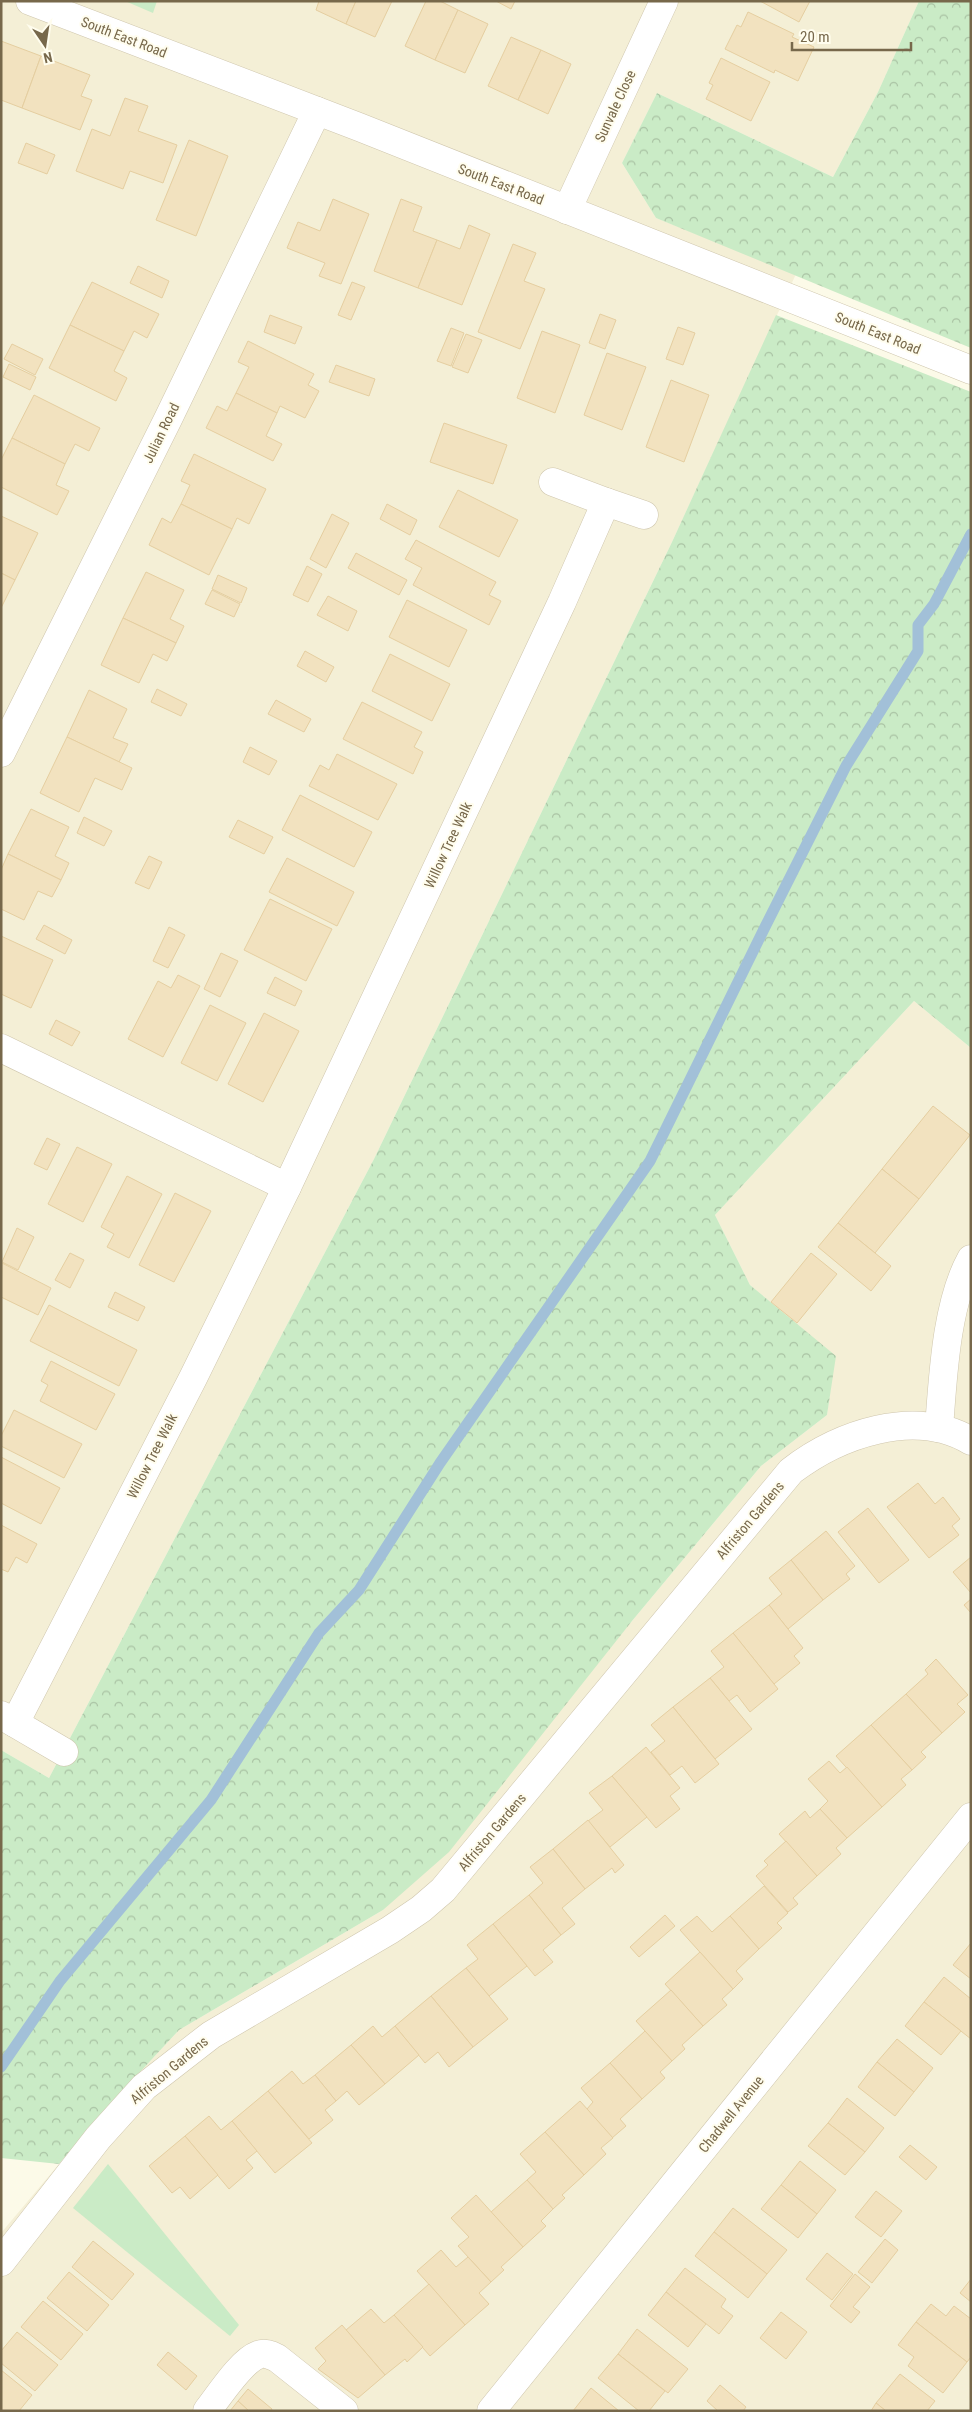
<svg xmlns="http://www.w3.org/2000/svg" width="972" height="2412" viewBox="0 0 972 2412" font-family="'Roboto Condensed',sans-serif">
<defs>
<pattern id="forest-crowns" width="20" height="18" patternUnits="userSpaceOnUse" patternTransform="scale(1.25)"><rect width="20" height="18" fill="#caebc6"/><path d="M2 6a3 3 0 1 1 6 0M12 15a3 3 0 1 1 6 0" fill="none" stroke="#a9c2a3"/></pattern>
</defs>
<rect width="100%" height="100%" fill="#fcfae8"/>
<g fill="#f4efd6">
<polygon points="1,1 919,1 878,92 833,177 657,93 622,163 656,218 796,274 672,542 374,1159 49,1778 1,1750"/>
<polygon points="914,1001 971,1048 971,2411 1,2411 1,2233 102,2113 179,2030 383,1910 632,1621 761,1466 827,1415 835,1356 750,1285 715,1215"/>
</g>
<g fill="#caebc6">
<polygon points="125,1 157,1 153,13"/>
<polygon points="108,2164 239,2325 230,2336 73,2208"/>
</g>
<g fill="url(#forest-crowns)">
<polygon points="919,1 971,1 971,348 656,218 622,163 657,93 833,177 878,92"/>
<polygon points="776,315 971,392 971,1048 914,1001 715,1215 750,1285 836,1356 827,1415 761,1466 632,1621 449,1852 383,1910 179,2030 102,2113 59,2164 1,2158 1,1750 49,1778 374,1159 672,542"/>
</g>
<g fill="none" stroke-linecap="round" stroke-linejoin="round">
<polyline stroke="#a2c0d8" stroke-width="11" points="1,2067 60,1981 211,1800 319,1633 359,1590 440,1463 650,1161 765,927 846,766 918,651 918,625 934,604 971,534"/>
</g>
<g fill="#f2e2bf" stroke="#e5cea0">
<polygon points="319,1 356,1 346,24 316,10"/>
<polygon points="356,1 392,1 375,37 346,24"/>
<polygon points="426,1 440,1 458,10 435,60 405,46"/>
<polygon points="496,1 515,1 511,9"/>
<polygon points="760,1 810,1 799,22"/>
<polygon points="458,10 488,24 465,73 435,60"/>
<polygon points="748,12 794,34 792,37 814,47 798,81 775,70 774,73 725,49 737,25 741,27"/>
<polygon points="511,37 541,50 518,100 488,86"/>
<polygon points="1,41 41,56 22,108 1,100"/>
<polygon points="541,50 571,64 548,114 518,100"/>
<polygon points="41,56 90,75 81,96 92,100 80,130 22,108"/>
<polygon points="721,58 770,82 751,121 706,99 713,85 709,83"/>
<polygon points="125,98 148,106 138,131 177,145 163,183 130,171 123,189 76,171 92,129 110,136"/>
<polygon points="189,140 228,156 196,236 156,220"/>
<polygon points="26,143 55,155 47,174 18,163"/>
<polygon points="333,199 369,214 341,284 319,276 325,263 287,248 298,222 320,231"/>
<polygon points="401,199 422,207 413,231 437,240 418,288 374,271"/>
<polygon points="469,225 490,234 462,305 418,288 437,240 460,249"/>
<polygon points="513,244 536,253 524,281 545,289 520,349 478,332"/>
<polygon points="138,266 169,281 162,298 130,283"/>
<polygon points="92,282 159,314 147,338 134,331 124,351 70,325"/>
<polygon points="352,282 365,287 351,320 338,315"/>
<polygon points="600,314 616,320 605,349 589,343"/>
<polygon points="270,315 302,327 295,344 264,332"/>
<polygon points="70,325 124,351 114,371 127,378 116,401 49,368"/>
<polygon points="678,327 695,333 683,365 666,359"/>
<polygon points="451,328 464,333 451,366 437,361"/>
<polygon points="542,331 580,345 555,413 517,398"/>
<polygon points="466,334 482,340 468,373 452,367"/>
<polygon points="248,341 314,374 308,385 319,391 305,418 280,406 277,413 236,393 249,367 238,362"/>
<polygon points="12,344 43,359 35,375 4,359"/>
<polygon points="607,353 646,367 622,430 584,415"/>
<polygon points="9,364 36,377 30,390 3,377"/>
<polygon points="336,365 375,379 369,396 329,382"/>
<polygon points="671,380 709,395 684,462 646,447"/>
<polygon points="236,393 277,413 266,436 282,444 273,461 206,428 217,406 227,411"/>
<polygon points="34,395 100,428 89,451 75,444 65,464 12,438"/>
<polygon points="444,423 507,445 493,484 430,462"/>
<polygon points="12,438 65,464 56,485 69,491 57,515 1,487 1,460"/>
<polygon points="194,454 266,489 249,524 237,518 232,529 181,504 190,485 181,481"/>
<polygon points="458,490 518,520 499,557 439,527"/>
<polygon points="181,504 232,529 209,575 149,545 162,518 171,523"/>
<polygon points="387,504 417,520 410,535 380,519"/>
<polygon points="332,514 349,523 326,568 310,559"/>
<polygon points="1,516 38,533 15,580 1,573"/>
<polygon points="416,540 496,582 489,595 501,601 489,625 413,585 422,568 405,559"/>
<polygon points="356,553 407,580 399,595 348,568"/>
<polygon points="307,566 322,574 308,602 293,595"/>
<polygon points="146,572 184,590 170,619 184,626 176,643 123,618"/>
<polygon points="1,573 15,580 1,608"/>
<polygon points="218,575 247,588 241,603 212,589"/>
<polygon points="212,590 240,604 234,617 205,604"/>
<polygon points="328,596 357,611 348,631 317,615"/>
<polygon points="407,600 467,630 449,667 389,637"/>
<polygon points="123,618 176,643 167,661 153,654 139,683 101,665"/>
<polygon points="305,651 334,667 326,682 297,666"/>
<polygon points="390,654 450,684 432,721 372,691"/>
<polygon points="157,689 187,704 181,716 151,702"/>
<polygon points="89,690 127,709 113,738 128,744 119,762 67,737"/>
<polygon points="276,700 311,719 304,732 268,714"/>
<polygon points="362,702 422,732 414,747 423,752 413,774 343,739"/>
<polygon points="67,737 132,768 122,790 95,778 79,812 40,793"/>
<polygon points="250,747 277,761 269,775 243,762"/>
<polygon points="337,754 397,784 378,820 309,786 320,765 329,770"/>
<polygon points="300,795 372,832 354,867 282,830"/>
<polygon points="31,809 69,827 55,856 69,863 61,880 8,854"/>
<polygon points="84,817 112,831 104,846 77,833"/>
<polygon points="238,820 273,837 264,854 229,837"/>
<polygon points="8,854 61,880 52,897 38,891 24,920 1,909 1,870"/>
<polygon points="149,856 162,862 149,889 135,883"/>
<polygon points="287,858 354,892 337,926 269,892"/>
<polygon points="270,899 332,929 306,981 244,950"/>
<polygon points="44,925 72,940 65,954 36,939"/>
<polygon points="169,927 185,935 168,968 153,961"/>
<polygon points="1,936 53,960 31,1008 1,994"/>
<polygon points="221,953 238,961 220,997 204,989"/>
<polygon points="178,975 200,986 163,1057 128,1039 158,981 171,988"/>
<polygon points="275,977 302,991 295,1006 267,993"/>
<polygon points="210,1005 246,1023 217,1081 181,1063"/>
<polygon points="264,1013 299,1031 263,1102 228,1084"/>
<polygon points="56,1020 80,1032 72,1046 49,1034"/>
<polygon points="933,1106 970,1135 919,1199 882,1169"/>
<polygon points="47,1138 60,1144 47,1170 34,1164"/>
<polygon points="77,1147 112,1164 83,1222 48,1204"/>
<polygon points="882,1169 919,1199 875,1253 838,1223"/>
<polygon points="127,1176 162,1194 129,1258 107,1247 114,1234 101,1227"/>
<polygon points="175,1193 211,1211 174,1282 139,1265"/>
<polygon points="838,1223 891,1266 871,1291 818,1247"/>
<polygon points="17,1228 34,1237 18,1270 2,1262"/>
<polygon points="70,1253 84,1260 70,1288 55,1280"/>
<polygon points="811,1253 837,1274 797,1323 771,1302"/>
<polygon points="2,1263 51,1288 38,1315 1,1297"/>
<polygon points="115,1292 145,1307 138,1321 108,1307"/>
<polygon points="49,1305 137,1350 119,1386 30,1341"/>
<polygon points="51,1361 115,1394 96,1430 40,1401 48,1385 41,1381"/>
<polygon points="14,1410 82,1444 64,1478 1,1446 1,1436"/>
<polygon points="1,1457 60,1488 41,1524 1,1503"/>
<polygon points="918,1483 935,1504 943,1497 960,1519 952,1526 959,1535 929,1558 887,1507"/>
<polygon points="868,1508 909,1560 879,1583 838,1532"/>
<polygon points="1,1525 37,1544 27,1563 16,1557 8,1572 1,1569"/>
<polygon points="826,1531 855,1566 846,1574 850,1579 823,1600 791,1560"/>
<polygon points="971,1557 971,1593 953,1572"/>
<polygon points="791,1560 823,1600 788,1629 769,1605 782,1594 769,1578"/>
<polygon points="971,1599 971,1613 964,1605"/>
<polygon points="769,1605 803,1648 794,1656 800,1663 774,1684 733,1633"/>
<polygon points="733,1633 778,1689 750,1712 737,1695 729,1701 710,1678 724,1667 711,1651"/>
<polygon points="936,1659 968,1695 957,1704 965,1712 942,1733 906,1694 928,1674 925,1670"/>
<polygon points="710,1678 752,1729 715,1759 673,1707"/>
<polygon points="906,1694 942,1733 921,1752 926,1757 912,1770 871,1725"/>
<polygon points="673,1707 719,1764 695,1783 682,1766 670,1775 651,1752 665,1741 651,1725"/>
<polygon points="871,1725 912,1770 901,1779 906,1785 882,1807 836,1756"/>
<polygon points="646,1747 680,1788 670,1796 680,1809 656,1828 612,1776"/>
<polygon points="829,1761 840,1773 847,1767 882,1807 847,1838 820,1809 828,1801 808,1779"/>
<polygon points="612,1776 647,1817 610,1847 588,1821 603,1810 589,1793"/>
<polygon points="820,1809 847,1838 836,1848 841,1854 817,1876 779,1834 805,1811 810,1818"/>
<polygon points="588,1820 624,1865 615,1873 612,1868 585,1889 553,1849"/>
<polygon points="786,1841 817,1876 793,1898 798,1904 788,1912 756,1876 768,1865 764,1861"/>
<polygon points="553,1849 585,1889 562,1908 575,1924 561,1935 529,1895 543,1883 530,1867"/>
<polygon points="764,1886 788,1913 777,1923 782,1928 759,1949 730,1916"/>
<polygon points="529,1895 561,1935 543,1950 553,1962 535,1976 493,1924"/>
<polygon points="665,1915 675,1926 639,1957 630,1947"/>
<polygon points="697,1916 712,1932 730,1916 759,1949 736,1971 743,1979 733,1989 680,1930"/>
<polygon points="493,1924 527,1966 489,1996 466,1968 478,1959 467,1945"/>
<polygon points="971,1943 971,1979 953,1965"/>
<polygon points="700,1952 733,1989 722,1999 727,2005 703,2026 665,1984"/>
<polygon points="466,1968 508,2019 473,2047 431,1996"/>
<polygon points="944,1977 971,1999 971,2039 924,2002"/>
<polygon points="671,1990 703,2026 682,2045 685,2049 672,2061 636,2021"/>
<polygon points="431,1996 473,2047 449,2067 438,2052 425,2063 395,2026"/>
<polygon points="924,2002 961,2031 941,2055 905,2026"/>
<polygon points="373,2026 382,2037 395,2026 419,2055 385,2084 351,2045"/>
<polygon points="645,2031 672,2061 660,2072 665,2078 642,2099 610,2063"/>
<polygon points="897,2039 933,2068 914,2092 877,2062"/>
<polygon points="351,2045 385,2084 359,2105 347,2091 336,2101 315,2075"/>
<polygon points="877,2062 914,2092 895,2116 858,2087"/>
<polygon points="610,2063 642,2099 620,2119 626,2126 612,2138 587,2109 593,2102 581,2088"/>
<polygon points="292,2071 303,2084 315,2075 336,2101 325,2110 333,2120 309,2139 268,2091"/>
<polygon points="268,2091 312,2143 275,2173 232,2121"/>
<polygon points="847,2098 884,2128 865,2152 828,2123"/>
<polygon points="580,2101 613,2138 601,2148 606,2154 584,2175 545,2132"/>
<polygon points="209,2116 221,2130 232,2121 257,2151 246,2160 253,2168 229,2189 185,2136"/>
<polygon points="828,2123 865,2152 845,2175 808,2146"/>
<polygon points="545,2132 584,2175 562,2195 565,2198 553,2209 527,2180 536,2172 520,2154"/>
<polygon points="185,2136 218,2175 190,2199 180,2187 172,2193 149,2166"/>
<polygon points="910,2145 937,2167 926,2180 899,2157"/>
<polygon points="800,2161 836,2190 817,2214 781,2185"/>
<polygon points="527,2180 553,2209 541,2221 546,2226 523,2247 491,2212"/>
<polygon points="781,2185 817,2214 798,2238 761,2209"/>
<polygon points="876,2191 902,2211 881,2237 855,2217"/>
<polygon points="476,2195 523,2247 501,2267 504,2270 491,2282 458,2246 469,2237 451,2218"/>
<polygon points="733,2208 787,2250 767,2274 714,2232"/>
<polygon points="714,2232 767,2274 748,2298 695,2256"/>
<polygon points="885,2239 898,2250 872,2283 858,2272"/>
<polygon points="93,2241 134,2274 112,2300 72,2267"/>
<polygon points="441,2250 456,2267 468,2257 491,2282 479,2293 489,2304 465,2325 417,2271"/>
<polygon points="827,2253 853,2274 832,2300 806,2279"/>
<polygon points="685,2268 726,2299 721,2307 733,2316 719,2334 666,2292"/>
<polygon points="69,2272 109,2305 87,2331 47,2298"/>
<polygon points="855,2274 870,2287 853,2307 860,2312 851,2323 830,2306"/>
<polygon points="971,2279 971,2302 960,2293"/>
<polygon points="429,2284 465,2325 430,2356 394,2315"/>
<polygon points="666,2292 706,2324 688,2347 648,2315"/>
<polygon points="43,2301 83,2334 61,2360 21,2327"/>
<polygon points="931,2304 946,2316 954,2306 971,2319 971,2357 967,2362 916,2322"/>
<polygon points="371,2309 384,2323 394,2315 423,2347 407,2362 405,2359 385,2375 346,2330"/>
<polygon points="781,2312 807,2332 786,2359 760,2338"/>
<polygon points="916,2322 967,2362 943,2393 908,2366 914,2357 898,2345"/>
<polygon points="342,2325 385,2375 358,2398 318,2369 326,2361 315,2348"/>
<polygon points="637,2329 688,2369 668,2393 618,2354"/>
<polygon points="17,2332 58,2365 35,2391 1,2363 1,2351"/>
<polygon points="168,2352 197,2376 186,2390 157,2365"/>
<polygon points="618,2354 665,2391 649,2411 639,2411 598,2378"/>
<polygon points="1,2370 32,2395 19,2411 1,2411"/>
<polygon points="900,2374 935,2401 927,2411 886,2411 876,2403"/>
<polygon points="720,2385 746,2407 743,2411 718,2411 707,2401"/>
<polygon points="591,2388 619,2411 573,2411"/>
<polygon points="248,2389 272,2409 271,2411 249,2411 238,2401"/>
<polygon points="238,2401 249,2411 230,2411"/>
<polygon points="876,2403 886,2411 871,2411"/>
</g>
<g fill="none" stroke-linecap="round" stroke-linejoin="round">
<defs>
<g id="minor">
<polyline points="30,1 359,127 971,370"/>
<polyline points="567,210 664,1"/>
<polyline points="606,502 644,515"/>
<polyline points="1,753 168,419 317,111"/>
<polyline points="1,1048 287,1187"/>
<path d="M939,1428C943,1377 946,1304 971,1259"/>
<polyline points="1,1715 64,1752"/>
<polyline points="15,1723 193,1378 287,1187 562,602 606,502 553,482"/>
<path d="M1,2262L98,2138L144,2087L211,2035L390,1930L421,1909L443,1890L791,1471C838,1435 914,1407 971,1441"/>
<path d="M207,2411C219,2396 241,2361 258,2355C264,2352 271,2355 277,2358L344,2411"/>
<polyline points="491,2411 971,1817"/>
</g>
</defs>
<use href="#minor" stroke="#cfc6ad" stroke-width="29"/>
<use href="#minor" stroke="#fff" stroke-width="28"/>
</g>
<g text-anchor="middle" stroke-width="4" stroke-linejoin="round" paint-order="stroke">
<g font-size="14" fill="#77684b" stroke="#fffdee">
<text transform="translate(124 37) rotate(21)" y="5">South East Road</text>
<text transform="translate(615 106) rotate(-65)" y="5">Sunvale Close</text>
<text transform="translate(501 184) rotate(21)" y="5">South East Road</text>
<text transform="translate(878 333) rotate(22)" y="5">South East Road</text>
<text transform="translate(161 433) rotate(-64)" y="5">Julian Road</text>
<text transform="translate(448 845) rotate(-65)" y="5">Willow Tree Walk</text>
<text transform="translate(152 1456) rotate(-63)" y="5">Willow Tree Walk</text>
<text transform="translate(750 1520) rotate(-50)" y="5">Alfriston Gardens</text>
<text transform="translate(492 1832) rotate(-50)" y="5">Alfriston Gardens</text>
<text transform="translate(169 2070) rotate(-40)" y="5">Alfriston Gardens</text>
<text transform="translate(731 2114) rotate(-51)" y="5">Chadwell Avenue</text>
</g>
</g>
<rect width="972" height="2412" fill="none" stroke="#77684b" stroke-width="5"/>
<g transform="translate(45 45) rotate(167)" stroke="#fffdee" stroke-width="4" paint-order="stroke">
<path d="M0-4L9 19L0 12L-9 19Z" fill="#77684b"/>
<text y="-8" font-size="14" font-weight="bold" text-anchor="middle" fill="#77684b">N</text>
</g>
<path d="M792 42v8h119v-8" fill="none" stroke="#77684b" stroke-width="2.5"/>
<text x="800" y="42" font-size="15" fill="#77684b" stroke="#fffdee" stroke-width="4" paint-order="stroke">20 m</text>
</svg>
